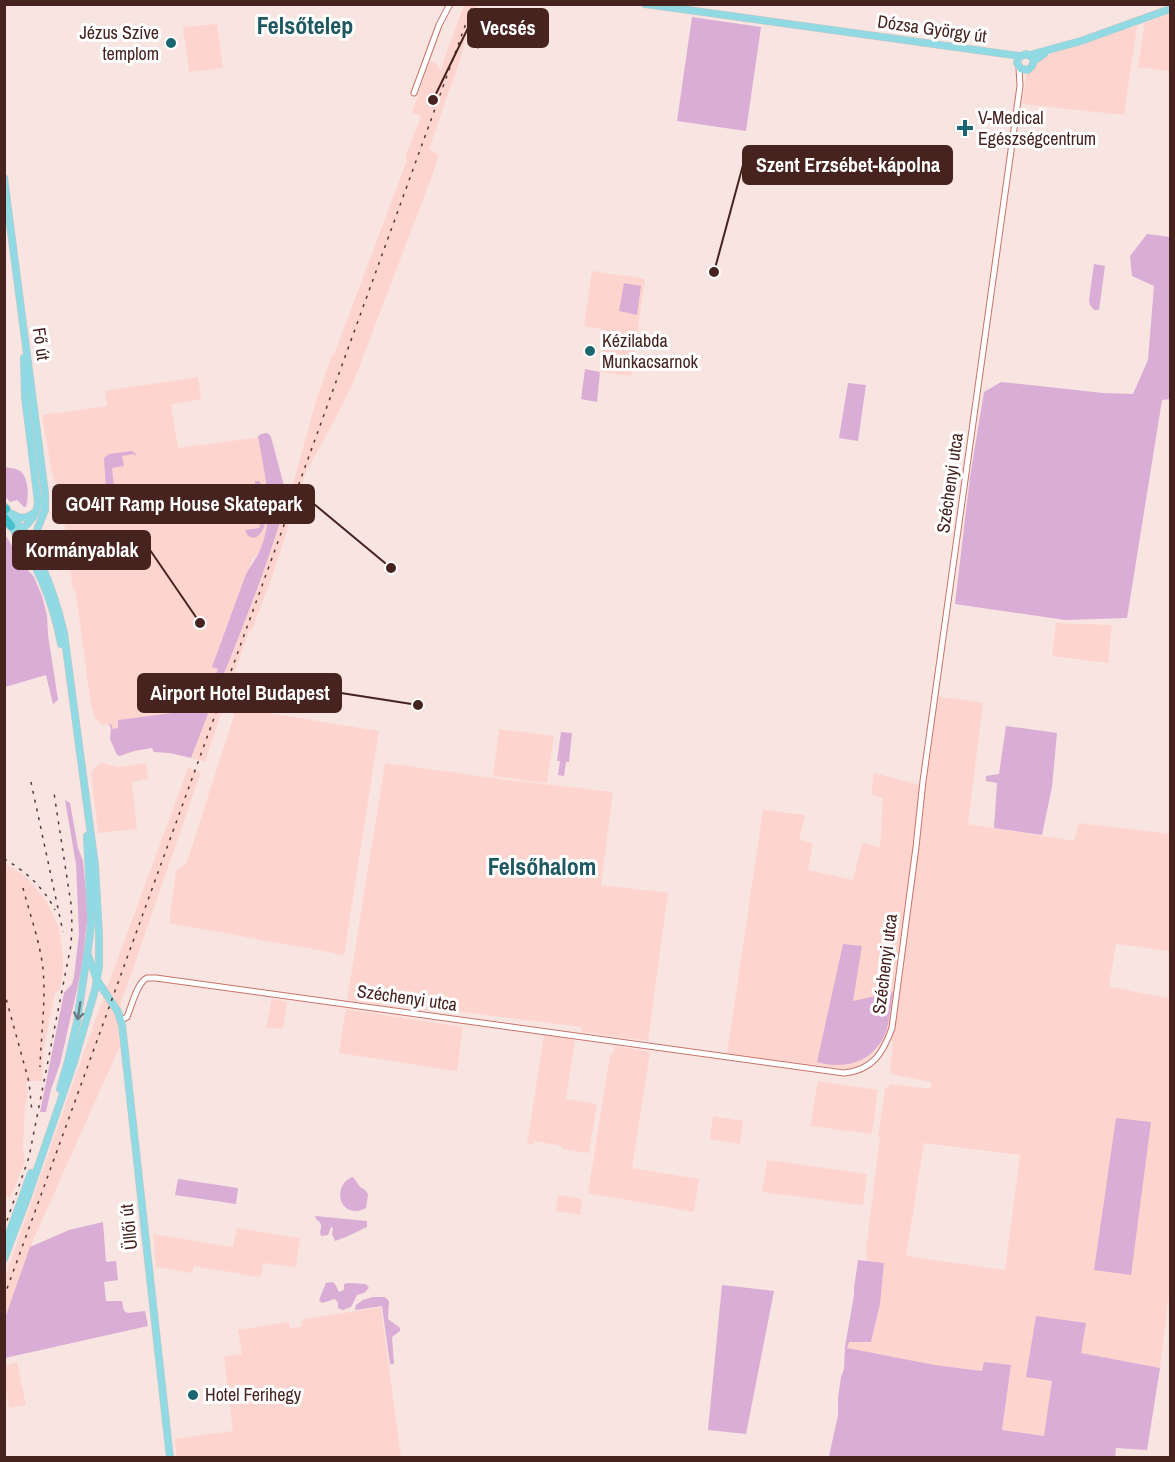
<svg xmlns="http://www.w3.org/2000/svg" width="1175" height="1462" viewBox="0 0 1175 1462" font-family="'Archivo Narrow',sans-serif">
<rect width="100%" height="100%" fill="#f8e4e1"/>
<g fill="#fed5ce" fill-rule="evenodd">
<polygon points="464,5 477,5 468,29 461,57 429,149 439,155 429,184 353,383 336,417 306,472 273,574 252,630 250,630 243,648 205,762 191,758 240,634 280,524 296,473 316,401 332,355 334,355 407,160 405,158 421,116 412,113 424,78 430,61 437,64 440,71"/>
<polygon points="1170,14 1170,71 1138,67 1145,23"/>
<polygon points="217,24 223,68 189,72 183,27"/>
<polygon points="1137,26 1124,115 1022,104 1026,75 1041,59 1050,54"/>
<polygon points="592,271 645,279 631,376 600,372 606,330 584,326"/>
<polygon points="198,377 201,399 171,404 178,448 270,436 268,526 262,548 252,561 246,574 213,667 218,669 203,709 118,720 118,728 113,729 111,724 102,725 95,718 91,706 78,609 75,590 73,589 72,584 64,519 51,468 42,415 107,406 105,391"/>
<polygon points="1056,623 1112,625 1108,663 1052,656"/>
<path d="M935,696L983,703L968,824L1074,841L1079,823L1170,834V951L1116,944L1109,987L1170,998V1286L1160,1368L1081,1353L1026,1377L1052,1380L1045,1436L1002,1430L1011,1366L983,1371L935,1365L871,1353L846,1348L848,1342H871L880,1304L884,1263L867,1261L866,1250L880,1137L878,1136L885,1089L891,1084L930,1089L931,1082L895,1075L890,1072L893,1041L885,1039L869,1058L858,1066L847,1069L727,1054L763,810L805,815L799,840L813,843L808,870L853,880L862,843L880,847L883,798L871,794L874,773L920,785L924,752ZM924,1143L1020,1155L1005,1270L906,1256Z"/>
<polygon points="244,709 379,731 344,955 169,923 176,871 187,862 235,712"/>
<polygon points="499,729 554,736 547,783 493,776"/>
<polygon points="101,763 119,767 146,763 148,779 132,782 137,829 98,833 91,773 93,769"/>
<polygon points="385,763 500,779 613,792 601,885 668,893 648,1041 582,1032 582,1027 462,1012 426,1010 347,1000"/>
<polygon points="188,768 201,772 121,1003 118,1032 120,1046 34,1238 5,1317 5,1277 100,1007"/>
<polygon points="4,863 19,872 28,879 47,902 59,928 63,955 63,969 60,990 55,993 43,1053 42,1081 33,1081 26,1083 28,1092 25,1105 23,1151 25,1161 11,1197 5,1198"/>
<polygon points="272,999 287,1002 283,1029 266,1027"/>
<polygon points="346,1009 463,1027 457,1071 339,1053"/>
<polygon points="544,1035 575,1040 566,1099 597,1104 589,1153 562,1149 562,1146 534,1141 533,1144 527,1144"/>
<polygon points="615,1046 650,1052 632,1168 699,1179 694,1212 588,1193 610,1055 614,1051"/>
<polygon points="818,1081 878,1090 872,1134 810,1126"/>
<polygon points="713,1116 743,1121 740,1144 710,1139"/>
<polygon points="767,1160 867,1174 863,1205 762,1192"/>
<polygon points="558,1195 582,1199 580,1215 556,1211"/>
<polygon points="237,1228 300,1238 296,1267 263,1263 261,1277 194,1266 192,1273 156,1267 153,1234 233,1247"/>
<polygon points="381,1307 401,1457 177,1457 174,1439 233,1431 224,1357 242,1354 238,1330 289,1322 290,1328 301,1327 301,1320"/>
<polygon points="17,1362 26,1405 9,1408 5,1389 5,1365"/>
</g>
<g fill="#d9add6">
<polygon points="692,17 761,27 746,131 677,121"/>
<polygon points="1147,234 1170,237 1170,399 1162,400 1127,618 1065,620 955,604 970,477 984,392 1001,382 1103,393 1133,394 1148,360 1154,286 1132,276 1130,256"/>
<polygon points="1094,264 1105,266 1099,310 1094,310 1090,305 1089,300"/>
<polygon points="624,283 641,286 637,315 619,311"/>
<polygon points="585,369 600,372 597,402 581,399"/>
<polygon points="848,383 866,385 858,441 839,438"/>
<path d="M266,433L269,434L271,437L284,486L285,501L286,502C261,589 223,673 191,758L170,753L154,752L152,748L134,751L120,756L117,755L110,739L111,729L109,724H111L113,729L118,728V720L203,709L218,669L212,667L246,574C251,565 259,555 262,545C275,510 264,472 258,436L261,434Z"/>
<polygon points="132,451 136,454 135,456 134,454 122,456 124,466 112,468 114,487 112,488 114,495 109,496 111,511 113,512 110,514 106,490 104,458 109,454"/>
<path d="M5,467C9,468 16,468 20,471C29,477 29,498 26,507H24L17,500L10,502L5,496Z"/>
<path d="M255,481H259L261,484C263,499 273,531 254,538L248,536L245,530L259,528L260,526Z"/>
<polygon points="5,534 22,563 34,577 42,596 47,615 48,635 58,700 53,704 46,675 5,687"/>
<polygon points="1006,726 1057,733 1052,787 1042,835 994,828 997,783 986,781 986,776 999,774"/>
<polygon points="561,732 572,733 569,762 566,762 564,776 558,775 560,761 557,761"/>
<polygon points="65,800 70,803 78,848 83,861 88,913 82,966 78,985 60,1064 51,1089 46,1112 40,1112 64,993 72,984 74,977 79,934 76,864"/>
<path d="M843,944L862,946L853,1001L893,992C891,1006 890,1021 885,1034C873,1062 845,1070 817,1062Z"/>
<polygon points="1116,1118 1151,1122 1131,1275 1094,1270"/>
<path d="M353,1177L360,1187L365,1190L368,1194L366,1208C363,1209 360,1211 356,1211C336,1211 335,1182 353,1177Z"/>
<polygon points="178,1179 238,1188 236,1204 175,1195"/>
<path d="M315,1216L367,1221V1227L346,1237L335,1241L332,1234L333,1228L331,1227L328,1235L321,1236C318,1228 326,1226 316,1219Z"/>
<polygon points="103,1222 106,1262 116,1261 118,1280 104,1282 106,1301 122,1301 124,1311 128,1313 145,1311 148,1326 5,1358 5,1318 30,1247 69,1230"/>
<polygon points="858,1260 884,1263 880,1304 871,1342 849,1342 847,1348 935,1365 982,1371 984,1362 1011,1365 1002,1430 1044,1436 1052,1381 1026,1377 1036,1316 1086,1323 1081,1353 1160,1368 1147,1450 1116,1448 1115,1458 829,1457 834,1433 838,1416 838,1398 841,1377 844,1369 845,1347 854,1295 854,1288"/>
<polygon points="332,1282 335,1284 339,1292 342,1291 344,1289 344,1284 348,1283 366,1284 369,1288 364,1293 357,1295 351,1307 343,1310 338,1308 338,1303 335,1299 322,1303 319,1300 326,1283"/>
<polygon points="722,1285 774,1291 746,1434 708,1430"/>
<polygon points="373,1297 385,1297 389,1301 388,1319 400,1328 400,1331 392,1337 394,1364 390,1364 382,1306 355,1310 356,1305 363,1300"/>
</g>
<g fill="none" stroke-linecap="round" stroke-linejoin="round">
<polyline stroke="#5b7a56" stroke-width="1.5" points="478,48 482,36"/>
<defs>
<g id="minor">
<polyline points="414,93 439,25 450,4"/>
<path d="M121,1020L127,1017C131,1008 137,982 147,978C148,978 154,978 156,978L844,1073C873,1070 883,1053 892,1028L916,847L923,781L1020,86L1019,67"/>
</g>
<g id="major">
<polyline points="645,4 1020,56"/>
<polyline points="1030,55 1081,41 1170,9"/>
<polyline points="1034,61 1032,57 1026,54 1019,57 1017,63 1021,69 1028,70 1032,66 1034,61 1044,54"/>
<polyline points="4,178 45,493 45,510 35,535 36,548"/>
<path d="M12,514C20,519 26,519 34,513"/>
<path d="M11,526C37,563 53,600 61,644"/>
<path d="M21,531C29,522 37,516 38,502L25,397L24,358"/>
<polyline points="88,955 97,980 118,1012 122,1025 170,1458"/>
<polyline points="60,1089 68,1061 77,1022 90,935 91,918 87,836"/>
<polyline points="7,1239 31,1173"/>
<path d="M4,1259L28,1196L74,1062L95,990L99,967V935L95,865L64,633C53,587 37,545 6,509"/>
</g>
<g id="highway">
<polyline points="4,507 6,509"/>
<polyline points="4,517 11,526"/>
</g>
</defs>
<use href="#minor" stroke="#c87369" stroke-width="7"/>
<use href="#major" stroke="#cfc6c5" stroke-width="8"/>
<use href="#highway" stroke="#cfc6c5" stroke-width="10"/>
<use href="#minor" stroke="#fff" stroke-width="5"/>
<use href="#major" stroke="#91d9e3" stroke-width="7"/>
<use href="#highway" stroke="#47c0d0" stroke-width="8"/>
<g stroke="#583733" stroke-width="1.5" stroke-dasharray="3 6" stroke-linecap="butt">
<polyline points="31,782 63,932"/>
<path d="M4,859C26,871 44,888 55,910"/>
<path d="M23,888C30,915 40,942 43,969C46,1001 41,1035 40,1067"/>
<polyline points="4,991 29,1082 32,1112"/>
<polyline points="4,1229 29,1157 71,945 72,925 71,904 54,793"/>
<polyline points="4,1297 473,4"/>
</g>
</g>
<defs><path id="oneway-shaft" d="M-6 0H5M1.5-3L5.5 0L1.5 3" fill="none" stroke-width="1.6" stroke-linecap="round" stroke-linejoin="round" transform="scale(1.5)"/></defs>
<use stroke="#6c7e81" href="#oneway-shaft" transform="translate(79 1011) rotate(99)"/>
<g fill="#1b6670" stroke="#fff" stroke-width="2">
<circle cx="171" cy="43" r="6"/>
<path d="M962 119h6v6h6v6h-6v6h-6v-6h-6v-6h6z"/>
<circle cx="590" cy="351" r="6"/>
<circle cx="193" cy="1395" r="6"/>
</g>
<g text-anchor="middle" stroke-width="6" stroke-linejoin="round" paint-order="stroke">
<g font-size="18" fill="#46231f" stroke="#fff">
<text transform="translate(932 29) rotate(8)" y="6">Dózsa György út</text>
<text transform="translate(41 344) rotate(82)" y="6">Fő út</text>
<text transform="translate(950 483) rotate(-82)" y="6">Széchenyi utca</text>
<text transform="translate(885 964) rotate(-83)" y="6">Széchenyi utca</text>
<text transform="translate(407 998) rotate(8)" y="6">Széchenyi utca</text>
<text transform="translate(129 1227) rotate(-96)" y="6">Üllői út</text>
</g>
<g font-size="18" fill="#46231f" stroke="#fff" text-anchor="start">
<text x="159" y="39" text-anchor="end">Jézus Szíve<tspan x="159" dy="21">templom</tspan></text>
<text x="978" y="124">V-Medical<tspan x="978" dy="21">Egészségcentrum</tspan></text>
<text x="602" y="347">Kézilabda<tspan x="602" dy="21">Munkacsarnok</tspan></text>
<text x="205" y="1401">Hotel Ferihegy</text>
</g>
<g font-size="24" font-weight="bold" fill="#1e5860" stroke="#fff">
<text x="305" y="34">Felsőtelep</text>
<text x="542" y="875">Felsőhalom</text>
</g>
</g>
<path fill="none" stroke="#46231f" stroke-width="2" d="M433 100L468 28M714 272L743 165M391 568L314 504M200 623L150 550M418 705L341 693"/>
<g fill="#46231f" stroke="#fff" stroke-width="2">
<circle cx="433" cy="100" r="6"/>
<circle cx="714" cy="272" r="6"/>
<circle cx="391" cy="568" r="6"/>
<circle cx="200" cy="623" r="6"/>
<circle cx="418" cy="705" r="6"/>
</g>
<g fill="#46231f" stroke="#46231f" stroke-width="2">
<rect x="468" y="9" width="80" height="38" rx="6"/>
<rect x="743" y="146" width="209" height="38" rx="6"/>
<rect x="53" y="485" width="261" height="38" rx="6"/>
<rect x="13" y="531" width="137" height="38" rx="6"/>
<rect x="138" y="674" width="203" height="38" rx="6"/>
</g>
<g font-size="20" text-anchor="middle" font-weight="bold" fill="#fff">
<text x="508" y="35">Vecsés</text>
<text x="848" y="172">Szent Erzsébet-kápolna</text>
<text x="184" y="511">GO4IT Ramp House Skatepark</text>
<text x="82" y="557">Kormányablak</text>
<text x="240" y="700">Airport Hotel Budapest</text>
</g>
<rect width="1175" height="1462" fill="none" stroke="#46231f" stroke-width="12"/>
</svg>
